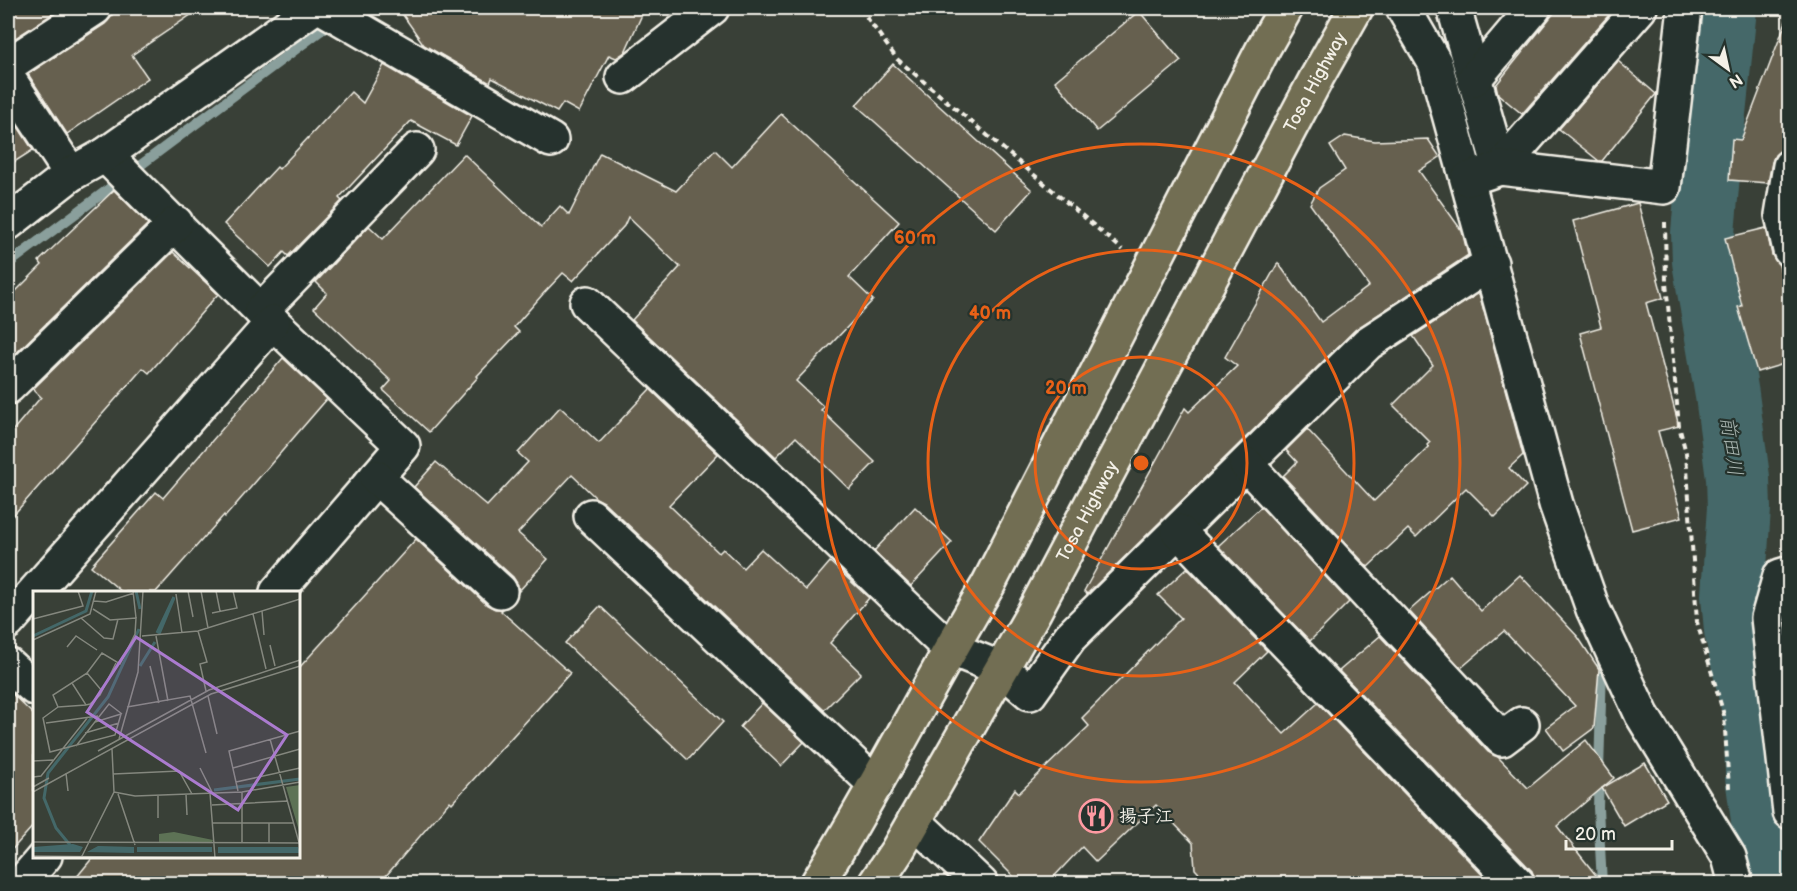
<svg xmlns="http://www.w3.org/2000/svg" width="1797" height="891" viewBox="0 0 1797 891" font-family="'Balsamiq Sans','Klee One',sans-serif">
<rect width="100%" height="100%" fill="#394037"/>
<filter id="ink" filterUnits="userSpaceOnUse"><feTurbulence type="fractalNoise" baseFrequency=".0167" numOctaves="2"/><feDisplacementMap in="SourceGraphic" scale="12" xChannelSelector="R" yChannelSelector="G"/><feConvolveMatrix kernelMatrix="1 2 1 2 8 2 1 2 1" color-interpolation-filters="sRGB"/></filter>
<g filter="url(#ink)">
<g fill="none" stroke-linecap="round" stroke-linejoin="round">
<g stroke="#8a9f9c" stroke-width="10">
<polyline points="8,264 335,20"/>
<polyline points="1602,884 1598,808 1602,665"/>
</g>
<polyline stroke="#446869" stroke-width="64" points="1725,8 1710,151 1703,233 1704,261 1727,395 1738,478 1739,508 1733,595 1736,630 1756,720 1757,776 1772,884"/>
</g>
<g fill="#66604f" stroke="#f4f1e8" stroke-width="1.5">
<polygon points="8,8 62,8 8,43"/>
<polygon points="114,8 201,8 132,55 148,78 67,134 28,74 105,24 111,17"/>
<polygon points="398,8 645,8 625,52 616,58 609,55 579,112 563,103 557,112 492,78 490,83 424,45"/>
<polygon points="1558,8 1615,8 1522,114 1498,94 1496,85"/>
<polygon points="1139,11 1181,61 1097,131 1055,81"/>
<polygon points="1787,19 1790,20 1790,127 1781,150 1775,155 1772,162 1768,183 1729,180 1732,139 1741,140"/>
<polygon points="1618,61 1656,94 1602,161 1599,161 1559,129"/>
<polygon points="893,64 1032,190 996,230 856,105"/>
<polygon points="384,65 472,116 456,145 411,121 339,198 342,201 288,256 284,252 270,267 224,224 277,167 279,169 351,92 363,103"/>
<polygon points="8,111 33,150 8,166"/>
<polygon points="781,114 899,222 849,277 873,300 796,381 824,407 821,410 875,462 849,489 796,437 776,457 632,320 680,267 628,217 624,226 573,281 563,273 543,294 514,327 519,332 477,376 478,377 429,432 383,390 391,381 314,308 327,293 316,282 369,226 383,239 464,154 541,227 560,206 569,215 600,153 676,191 715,150 732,167"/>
<polygon points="1345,136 1375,141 1428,139 1440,157 1419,171 1462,231 1468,255 1355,330 1087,594 1084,591 1185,408 1189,412 1237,366 1225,357 1278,263 1321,322 1369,286 1310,204 1319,188 1345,170 1330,146"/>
<polygon points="114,190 148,224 8,361 8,299 42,265 39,261"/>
<polygon points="1638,203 1663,298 1646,303 1679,426 1658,431 1682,517 1632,530 1580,333 1601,327 1573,221"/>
<polygon points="1766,228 1772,255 1779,265 1790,306 1790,362 1757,372 1738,307 1742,306 1725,238"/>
<polygon points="173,252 218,294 149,373 143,368 8,521 8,436 41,397 33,389"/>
<polygon points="1479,293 1523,455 1509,468 1526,486 1495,517 1466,488 1416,537 1408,529 1368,567 1283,476 1297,462 1286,450 1307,429 1374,501 1429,447 1427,445 1430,442 1393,405 1433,365 1413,336"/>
<polygon points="283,358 327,399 225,517 224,515 156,592 122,592 91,566 156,492 163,498"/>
<polygon points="650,389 718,454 669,505 719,553 723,549 743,568 761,549 806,590 830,562 869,598 830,643 861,673 824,710 604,502 596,498 572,475 518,533 548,559 518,592 518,585 513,577 414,487 436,462 487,506 528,462 518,453 560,407 599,443"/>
<polygon points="915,507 952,542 911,586 874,551"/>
<polygon points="1261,507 1349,602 1310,641 1218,546"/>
<polygon points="416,539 487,605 495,609 503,609 501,611 570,673 452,803 450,801 379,884 71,884 94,856 298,856 298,669"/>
<polygon points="1187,568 1267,651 1235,682 1284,734 1318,703 1491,884 1209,884 1195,869 1193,843 1156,805 1096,862 1082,847 1047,884 1021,884 979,842 1015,789 1019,793 1089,726 1082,718 1181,618 1158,595"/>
<polygon points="1450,575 1481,611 1520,575 1578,637 1599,669 1594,728 1563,751 1546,728 1575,706 1504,631 1461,668 1409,611"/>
<polygon points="600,606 723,722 688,760 565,643"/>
<polygon points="1380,636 1488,752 1498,757 1528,788 1586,740 1614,778 1557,826 1603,884 1536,884 1532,871 1339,671"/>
<polygon points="8,690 34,715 34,825 8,854"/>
<polygon points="762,703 804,742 781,766 740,727"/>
<polygon points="1645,763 1667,800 1624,826 1602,788"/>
</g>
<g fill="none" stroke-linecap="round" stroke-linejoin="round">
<defs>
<g id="minor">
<polyline points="323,8 551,140"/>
<polyline points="1403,8 1435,63 1556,504 1593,609 1642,715 1729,857 1736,884"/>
<polyline points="1454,8 1500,168"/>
<polyline points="8,65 95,8"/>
<polyline points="623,77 712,8"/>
<polyline points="8,78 71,174"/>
<polyline points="1474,79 1534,8"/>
<polyline points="105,155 261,311 403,446 277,592"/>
<polyline points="1790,166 1782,215 1790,250"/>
<polyline points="1500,168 1640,8"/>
<polyline points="1468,179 1500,168 1664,187 1685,8"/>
<polyline points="8,223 71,174 105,155 313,8"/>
<polyline points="587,303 949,648 1002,669 1030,693 1070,637 1368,343 1491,263"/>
<polyline points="261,311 417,150"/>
<polyline points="8,387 176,223"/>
<polyline points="1246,464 1502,739 1522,724"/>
<polyline points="376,477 500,591"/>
<polyline points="591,516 876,785"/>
<polyline points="1178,531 1518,884"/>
<polyline points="1790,573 1780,576 1768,618 1790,812"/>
<polyline points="8,622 273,322"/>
<polyline points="8,665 34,688"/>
<polyline points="914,821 981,884"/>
<polyline points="21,884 45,856"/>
</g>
<g id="highway">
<path d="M817,884C878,786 929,683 988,585L1264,47L1286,8"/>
<path id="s1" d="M875,884L897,851L1034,612L1317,77L1356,8"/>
</g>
</defs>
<use href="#minor" stroke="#f4f1e8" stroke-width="38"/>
<use href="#highway" stroke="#f4f1e8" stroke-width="38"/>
<g stroke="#f4f1e8" stroke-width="4" stroke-dasharray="6 4.5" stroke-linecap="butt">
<polyline points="860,8 897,59 1123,250"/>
<polyline points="1665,222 1666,283 1679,426 1686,453 1697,622 1724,715 1729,788"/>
</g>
<use href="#minor" stroke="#26332d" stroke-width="33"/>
<use href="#highway" stroke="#726e52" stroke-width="33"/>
</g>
</g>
<g fill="none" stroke="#e96117" stroke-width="3">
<circle cx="1141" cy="463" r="106"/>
<circle cx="1141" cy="463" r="213"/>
<circle cx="1141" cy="463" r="319"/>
</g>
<defs>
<symbol id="restaurant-ring" viewBox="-11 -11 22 22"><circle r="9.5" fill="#26332d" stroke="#ff9aa2" stroke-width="1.5"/><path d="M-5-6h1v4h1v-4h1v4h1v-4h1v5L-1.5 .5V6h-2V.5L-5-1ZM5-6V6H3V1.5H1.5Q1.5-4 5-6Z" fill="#ff9aa2"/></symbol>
</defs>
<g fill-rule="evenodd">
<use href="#restaurant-ring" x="1077" y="797" width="38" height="38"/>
</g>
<g text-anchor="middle" stroke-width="4.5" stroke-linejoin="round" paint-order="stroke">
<g font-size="18" fill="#f4f1e8" stroke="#26332d">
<text dy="6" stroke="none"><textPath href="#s1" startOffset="915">Tosa Highway</textPath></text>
<text dy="6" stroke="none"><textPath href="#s1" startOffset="429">Tosa Highway</textPath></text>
</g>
<g font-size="18" font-weight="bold" fill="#f4f1e8" stroke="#26332d" text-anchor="start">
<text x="1119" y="822">揚子江</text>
</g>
<g font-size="20" font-style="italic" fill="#aebab5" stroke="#26332d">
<text transform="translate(1732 446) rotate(82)" y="7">前田川</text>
</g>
</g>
<g transform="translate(33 591)">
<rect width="267" height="267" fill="#394037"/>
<path d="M267,194V243L253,196ZM141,241L180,249L179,251H126V243Z" fill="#5d7255"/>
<path d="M40,253L50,256L47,261H0V256ZM65,255L101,256V262L54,261ZM104,256H179V261H104ZM185,256H265L267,262H185Z" fill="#446869"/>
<path fill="none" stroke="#446869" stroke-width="3" d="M103,0L107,18M124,42L141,6M126,43L141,7M0,45L53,20L59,0M107,75L122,51M181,199L267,188M37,254L23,237L11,207L15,182L75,106L106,38"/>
<path fill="none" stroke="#84877e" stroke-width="1.5" d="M100,0L103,27M155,0L160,26M168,0L175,37M183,0L187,20M143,3L149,42M61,10L73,11L101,2M229,20L231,44M179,22L204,17L200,0M220,23L233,78M48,27L71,47L80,48L85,28M0,28L50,15L45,0M165,40L174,71L167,73L173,100M109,45L165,40L267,8M123,45L135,110M0,49L57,23L63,0M237,54L242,75M34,56L43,45L64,59M117,75L126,112M54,82L69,62L87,73L102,43L103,27L77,29L60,18M39,92L53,114L57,113L67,104L83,72M175,105L184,143M53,114L25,116L20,104L54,82L69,100M25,116L10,127L17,161L82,144L88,123M94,116L157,105L173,162M62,131L88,123M13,132L65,125M52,142L86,132M86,148L105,81L110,0M237,148L267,255M43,155L76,113L89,123M65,160L176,99L267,69M0,170L20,169M167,177L179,201M200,177L267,158M33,182L35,200M80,183L146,180L159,203M0,186L8,185L55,126M203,191L267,177M0,196L16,187M205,200L196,160L267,140M0,201L178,103L267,75M81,201L102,205L209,201L267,191M209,201V252M177,202L182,267M85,203L102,254M153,203L154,224M125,204V227M179,214L255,210M180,232H260M0,251L267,252M236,252V232M0,265L175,267M48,267L81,201L79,158"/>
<path fill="#ab7bcf" fill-opacity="0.15" stroke="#ab7bcf" stroke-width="3" d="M103,46L254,144L205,219L54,121Z"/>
<rect width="267" height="267" fill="none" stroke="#f4f1e8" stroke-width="3"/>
</g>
<circle cx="1141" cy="463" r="9" fill="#e96117" stroke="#26332d" stroke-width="3"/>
<g font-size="18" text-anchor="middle" font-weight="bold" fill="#e96117" stroke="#26332d" stroke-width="4.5" stroke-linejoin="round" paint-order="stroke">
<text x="915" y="244">60 m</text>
<text x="990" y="319">40 m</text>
<text x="1066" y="394">20 m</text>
</g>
<rect width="1797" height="891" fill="none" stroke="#26332d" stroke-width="30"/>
<rect x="15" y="15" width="1767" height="861" fill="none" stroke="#f4f1e8" stroke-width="2" filter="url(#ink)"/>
<g transform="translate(1728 69) rotate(147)" stroke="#26332d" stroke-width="4.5" paint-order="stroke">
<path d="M0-4.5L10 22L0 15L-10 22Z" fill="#f4f1e8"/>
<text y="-9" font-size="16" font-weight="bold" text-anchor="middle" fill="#f4f1e8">N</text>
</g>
<path d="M1566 840v9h106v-9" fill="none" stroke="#f4f1e8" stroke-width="3"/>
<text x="1575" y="840" font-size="18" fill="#f4f1e8" stroke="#26332d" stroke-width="4.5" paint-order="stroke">20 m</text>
</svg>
